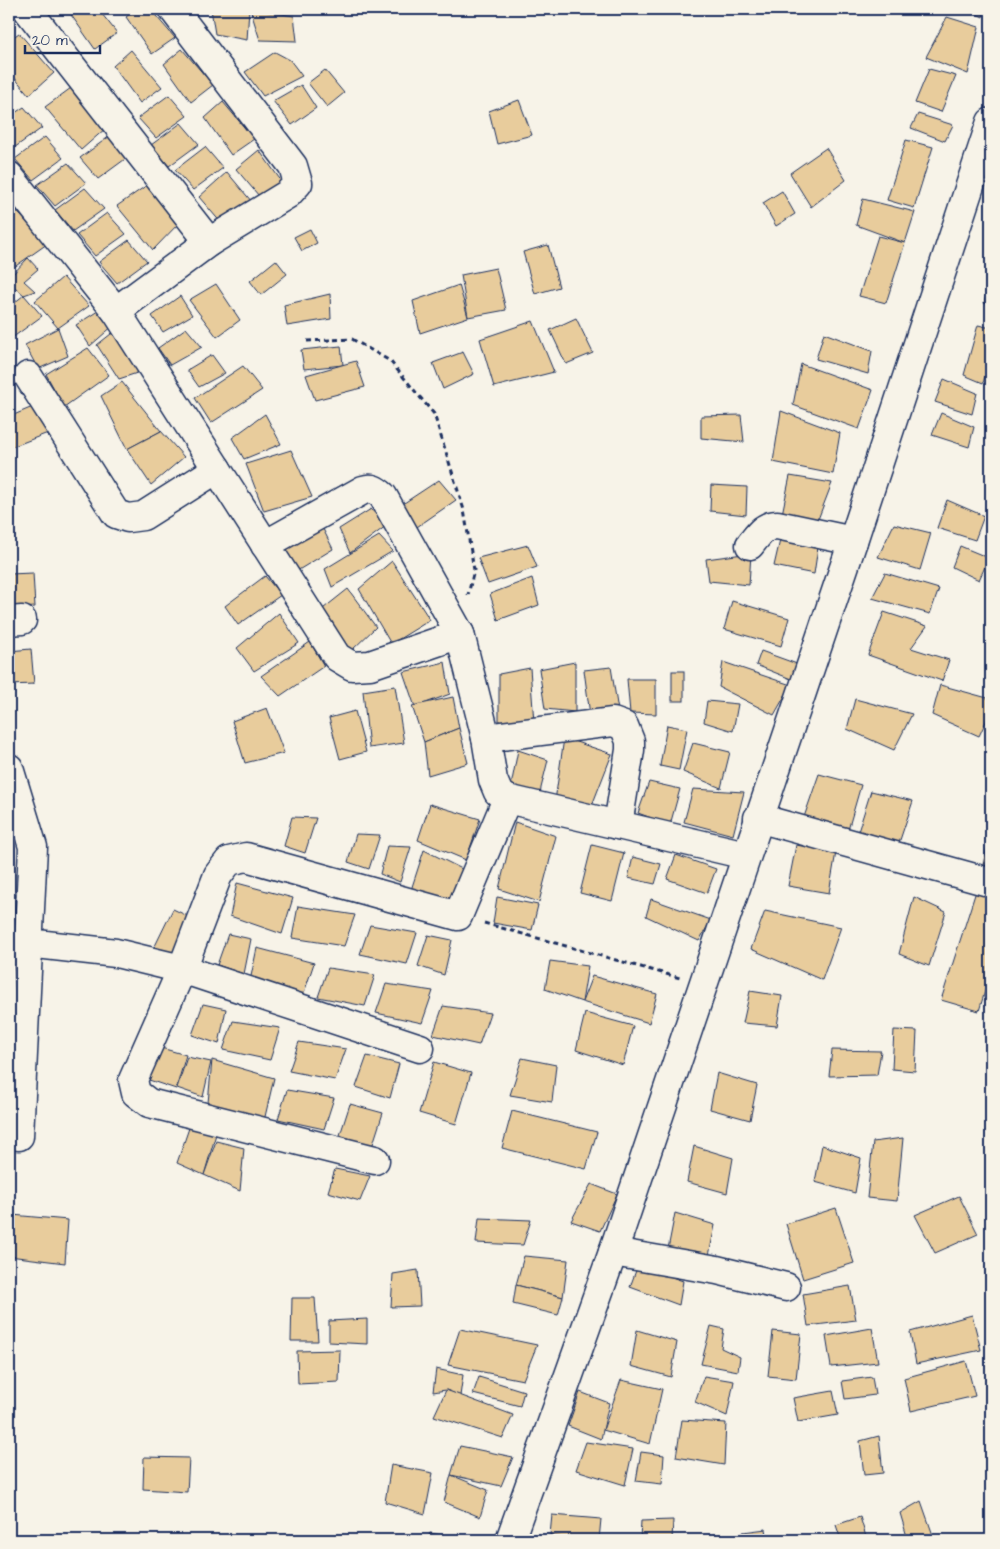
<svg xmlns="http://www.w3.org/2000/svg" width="1000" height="1549" viewBox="0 0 1000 1549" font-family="'Architects Daughter',sans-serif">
<rect width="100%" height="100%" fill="#f7f3e8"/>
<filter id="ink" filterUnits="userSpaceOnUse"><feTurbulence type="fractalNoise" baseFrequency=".02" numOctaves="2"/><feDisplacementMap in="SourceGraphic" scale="10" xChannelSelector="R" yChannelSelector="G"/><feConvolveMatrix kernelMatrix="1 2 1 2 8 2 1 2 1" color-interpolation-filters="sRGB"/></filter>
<g filter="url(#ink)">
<g fill="#e8cc9c" stroke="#1b2f5e">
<polygon points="73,9 98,9 117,33 95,49 69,12"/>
<polygon points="136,9 150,9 175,38 152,54 126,17"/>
<polygon points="211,9 249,9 247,40 215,34"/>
<polygon points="250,9 294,16 297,41 260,40"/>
<polygon points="967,9 986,9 983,17"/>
<polygon points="947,17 979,27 968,74 926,57"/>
<polygon points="19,33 54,73 29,95 9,71 9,40"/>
<polygon points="182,49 213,85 191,102 164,64"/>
<polygon points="131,50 162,87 140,103 113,66"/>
<polygon points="275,52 290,60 302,76 263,96 245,72"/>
<polygon points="929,69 956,76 941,112 915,103"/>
<polygon points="325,70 344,93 327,107 308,83"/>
<polygon points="301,85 316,108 292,125 273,101"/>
<polygon points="71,88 106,128 81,150 45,107"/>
<polygon points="169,95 187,116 156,138 138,118"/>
<polygon points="519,100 532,135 497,144 489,111"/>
<polygon points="223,102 254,139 231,155 205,118"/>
<polygon points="24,107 42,128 11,150 9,147 9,117"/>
<polygon points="918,114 953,125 945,141 911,128"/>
<polygon points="181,123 199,144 169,166 151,145"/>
<polygon points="110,136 128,157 98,179 80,158"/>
<polygon points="45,137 63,158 33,180 15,159"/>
<polygon points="906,140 933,147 914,208 887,200"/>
<polygon points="205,147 223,168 193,190 175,170"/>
<polygon points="826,148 846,180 811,207 790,173"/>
<polygon points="259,150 282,182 259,196 236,169"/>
<polygon points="68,163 86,183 55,206 37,185"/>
<polygon points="227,172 252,202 222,224 199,197"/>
<polygon points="150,183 181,221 153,250 117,206"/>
<polygon points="85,188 104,209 73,231 55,210"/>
<polygon points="782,191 795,214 776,226 763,203"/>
<polygon points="863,199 915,212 905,243 856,225"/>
<polygon points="9,203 47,244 10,270 9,269"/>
<polygon points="107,213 126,234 95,256 77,235"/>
<polygon points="310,229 317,243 302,251 294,237"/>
<polygon points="878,236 905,243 886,303 859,296"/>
<polygon points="129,240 147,261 117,283 99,262"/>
<polygon points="548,245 559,287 535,294 523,252"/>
<polygon points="28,258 38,269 24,281 35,291 24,295 9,282 9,278"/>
<polygon points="276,260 287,274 261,295 250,281"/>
<polygon points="496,268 506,310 468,317 461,275"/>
<polygon points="991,276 991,306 984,303"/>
<polygon points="63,277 89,306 58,328 35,301"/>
<polygon points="216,284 240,320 217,337 189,300"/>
<polygon points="459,285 468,317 420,333 413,301"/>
<polygon points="330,294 331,319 287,326 284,305"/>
<polygon points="24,295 42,316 12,338 9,334 9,307"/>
<polygon points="180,296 192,315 163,332 152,316"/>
<polygon points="101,309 114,325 90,346 76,325"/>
<polygon points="576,318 593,353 566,364 550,330"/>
<polygon points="533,321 554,372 494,387 480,339"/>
<polygon points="978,325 991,328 991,357 983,383 964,375"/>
<polygon points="58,328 68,356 38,369 25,345"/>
<polygon points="186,328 202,347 170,365 158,348"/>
<polygon points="116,330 143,371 119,379 97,345"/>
<polygon points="824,333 872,351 868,374 816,359"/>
<polygon points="341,346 343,365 304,369 301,350"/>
<polygon points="88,348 109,375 64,407 46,374"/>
<polygon points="463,352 474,374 443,389 433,363"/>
<polygon points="212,355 225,373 199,387 187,370"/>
<polygon points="356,361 365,387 315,400 306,375"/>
<polygon points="801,364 873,390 859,429 793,405"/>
<polygon points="243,366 262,390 211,423 195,398"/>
<polygon points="944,379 977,393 972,414 935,402"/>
<polygon points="122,382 161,431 127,449 101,396"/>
<polygon points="35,406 48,433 9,448 9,417"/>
<polygon points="781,411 840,433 833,474 773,462"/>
<polygon points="941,413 974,427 969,447 932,435"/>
<polygon points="265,414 281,444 244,459 232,438"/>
<polygon points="741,415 744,442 701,438 701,416"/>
<polygon points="161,431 184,457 151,485 127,449"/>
<polygon points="291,450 312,497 264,511 246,464"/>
<polygon points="790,476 832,483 817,522 781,519"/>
<polygon points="439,480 456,500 414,529 398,507"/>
<polygon points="711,485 747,487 746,515 710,511"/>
<polygon points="947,500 984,516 975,540 937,528"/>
<polygon points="371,509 386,526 350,553 339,529"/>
<polygon points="320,523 333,549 292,574 277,548"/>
<polygon points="894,524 931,533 920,570 878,557"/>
<polygon points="379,536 393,551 332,587 325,569"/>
<polygon points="780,540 818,547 814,574 774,566"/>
<polygon points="528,545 537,567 488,584 478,558"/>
<polygon points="960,546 989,558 979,580 952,567"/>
<polygon points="751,553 749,585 709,581 706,559"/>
<polygon points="392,561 430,620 391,644 359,589"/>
<polygon points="33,573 35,607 9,609 9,574"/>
<polygon points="885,573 939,589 930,614 872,598"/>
<polygon points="265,576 281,595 238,625 225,606"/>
<polygon points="532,578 539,605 498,620 490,594"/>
<polygon points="348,589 376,627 351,651 314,616"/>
<polygon points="732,601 789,618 781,646 724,629"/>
<polygon points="884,612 927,626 911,648 949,660 942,681 868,655"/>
<polygon points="279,613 299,643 254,671 237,648"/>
<polygon points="310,642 324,666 280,696 261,676"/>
<polygon points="31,649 34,684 9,685 9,651"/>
<polygon points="761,651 797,664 791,679 756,665"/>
<polygon points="445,662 450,694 415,707 403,672"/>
<polygon points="575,662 575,712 545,709 539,669"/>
<polygon points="723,662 791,685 774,715 719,687"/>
<polygon points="611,667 619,717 590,715 584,670"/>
<polygon points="530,668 534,723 499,723 499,674"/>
<rect x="672" y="671" width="12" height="30"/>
<polygon points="627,679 656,679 656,714 630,713"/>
<polygon points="940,685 991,699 991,711 979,736 932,715"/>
<polygon points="395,686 404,743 369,748 363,691"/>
<polygon points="453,697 459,728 424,742 412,706"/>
<polygon points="855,699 912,714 894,750 847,729"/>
<polygon points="707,701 738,704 733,731 704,722"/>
<polygon points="267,708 284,753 245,763 232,721"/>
<polygon points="355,711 366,752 340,759 329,718"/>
<polygon points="667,725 687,729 679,770 660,766"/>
<polygon points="459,728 468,763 428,775 424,742"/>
<polygon points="564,738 612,754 589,813 555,801"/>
<polygon points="693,743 730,752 721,788 683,772"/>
<polygon points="518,750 548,760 541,788 540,798 511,786"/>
<polygon points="819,774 861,785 846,837 803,820"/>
<polygon points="649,782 680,789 670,825 638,813"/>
<polygon points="693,789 744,792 733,835 684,822"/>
<polygon points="871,791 913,801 896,852 856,838"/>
<polygon points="430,804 480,819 466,860 418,840"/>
<polygon points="292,817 316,818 305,853 284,846"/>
<polygon points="515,822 556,836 539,902 499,889"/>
<polygon points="991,829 991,871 982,869"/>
<polygon points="356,834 380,835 369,869 348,862"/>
<polygon points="592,845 624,853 612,901 580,893"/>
<polygon points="796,845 836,852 829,893 788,886"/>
<polygon points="387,846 411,847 400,882 380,874"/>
<polygon points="424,850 462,869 454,903 411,890"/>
<polygon points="676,855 716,869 707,893 667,879"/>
<polygon points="633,857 661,864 655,884 628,878"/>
<polygon points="237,883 293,898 282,934 230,916"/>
<polygon points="977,888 991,893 991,971 979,1011 941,1000"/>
<polygon points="497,897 538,905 532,930 493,923"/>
<polygon points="914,897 946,912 929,966 899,954"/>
<polygon points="651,899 711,920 699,941 646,916"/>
<polygon points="298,906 355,915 344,946 292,938"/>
<polygon points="173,909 196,920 177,959 154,948"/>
<polygon points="765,911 841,927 822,980 751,949"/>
<polygon points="370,925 417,933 407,964 360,954"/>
<polygon points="228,934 251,939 244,974 217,965"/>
<polygon points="428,935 452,940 444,975 418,966"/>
<polygon points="257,948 314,963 302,999 250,981"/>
<polygon points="550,961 588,966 582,1002 545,989"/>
<polygon points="328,968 375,975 365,1006 318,997"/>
<polygon points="592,976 657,994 649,1023 582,1002"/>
<polygon points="386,984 433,991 422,1023 376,1013"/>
<polygon points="750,991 782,996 777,1026 743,1023"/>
<polygon points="203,1004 226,1009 219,1044 192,1035"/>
<polygon points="443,1006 490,1013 479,1045 433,1035"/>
<polygon points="585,1013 633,1026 623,1065 576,1050"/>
<polygon points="233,1021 280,1028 270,1060 223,1050"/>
<polygon points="894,1030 917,1031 915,1071 892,1069"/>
<polygon points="299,1042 346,1049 335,1080 289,1071"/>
<polygon points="154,1046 186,1055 176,1089 143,1078"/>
<polygon points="832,1050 881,1051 877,1075 829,1076"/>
<polygon points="367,1056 399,1064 390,1098 356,1087"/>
<polygon points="187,1057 211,1062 203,1097 177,1088"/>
<polygon points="522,1058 556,1065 552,1102 510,1095"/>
<polygon points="212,1060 274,1078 264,1121 208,1103"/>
<polygon points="434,1062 471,1073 456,1124 419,1113"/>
<polygon points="717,1073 757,1085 750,1120 710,1109"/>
<polygon points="287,1090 334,1098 324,1129 278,1119"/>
<polygon points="350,1104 383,1113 372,1147 340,1135"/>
<polygon points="512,1111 597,1132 586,1169 502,1148"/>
<polygon points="189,1128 216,1134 204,1175 177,1163"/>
<polygon points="903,1138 897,1201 867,1198 873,1142"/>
<polygon points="216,1141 244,1148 240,1191 204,1175"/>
<polygon points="822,1145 861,1158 855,1193 815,1182"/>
<polygon points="694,1146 733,1158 727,1193 687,1182"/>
<polygon points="335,1169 370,1176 360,1201 328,1192"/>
<polygon points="591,1184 617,1194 600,1231 571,1221"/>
<polygon points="959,1196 978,1234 935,1253 915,1215"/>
<polygon points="836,1208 854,1263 803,1279 786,1224"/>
<polygon points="675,1213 715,1225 708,1261 668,1249"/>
<polygon points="12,1215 68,1220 65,1263 9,1256"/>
<polygon points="479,1218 531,1220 523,1245 476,1243"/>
<polygon points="524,1256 568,1260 563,1297 516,1285"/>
<polygon points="638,1265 683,1281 679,1305 630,1287"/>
<polygon points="418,1270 420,1306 391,1307 393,1274"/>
<polygon points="516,1285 563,1297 558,1315 513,1304"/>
<polygon points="850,1286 856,1320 808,1326 803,1294"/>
<polygon points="292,1298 315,1298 318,1341 291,1341"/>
<polygon points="972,1315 981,1350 916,1364 910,1332"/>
<polygon points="367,1319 367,1344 329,1342 329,1321"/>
<polygon points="711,1326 724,1329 721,1348 740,1357 738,1371 701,1364"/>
<polygon points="872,1328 878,1362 831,1367 826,1336"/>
<polygon points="460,1329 537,1345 523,1380 448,1365"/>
<polygon points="637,1330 677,1342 671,1377 631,1366"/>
<polygon points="773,1331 801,1334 796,1379 768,1376"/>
<polygon points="340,1350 339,1382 298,1384 297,1351"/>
<polygon points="966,1361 975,1396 911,1411 904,1378"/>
<polygon points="436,1369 463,1375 460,1396 446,1390 433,1392"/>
<polygon points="704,1376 734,1381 727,1416 695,1402"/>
<polygon points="479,1377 524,1391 520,1406 473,1394"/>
<polygon points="872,1377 875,1395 845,1399 842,1381"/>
<polygon points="621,1380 662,1389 650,1444 603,1430"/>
<polygon points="446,1390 513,1415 503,1438 434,1416"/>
<polygon points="833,1391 838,1415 798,1422 793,1398"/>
<polygon points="580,1392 609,1403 601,1439 568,1426"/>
<polygon points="682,1420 726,1423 724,1465 676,1457"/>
<polygon points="879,1436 883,1473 864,1475 860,1441"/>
<polygon points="586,1442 633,1449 625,1485 576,1470"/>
<polygon points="460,1446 513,1457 501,1486 451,1475"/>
<polygon points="641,1452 664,1455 662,1484 636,1481"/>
<polygon points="144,1457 189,1458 187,1492 143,1489"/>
<polygon points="391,1465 433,1473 425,1514 385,1502"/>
<polygon points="451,1475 488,1490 480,1517 444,1502"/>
<polygon points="921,1501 934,1538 908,1540 900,1513"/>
<polygon points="552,1515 601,1519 599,1540 574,1540 550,1535"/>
<polygon points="860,1517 867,1540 841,1540 836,1525"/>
<polygon points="673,1520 672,1540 640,1540 641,1521"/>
<polygon points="766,1529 768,1540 743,1540 743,1532"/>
<polygon points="430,1533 465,1539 427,1540"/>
</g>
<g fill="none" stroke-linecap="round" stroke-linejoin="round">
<defs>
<g id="minor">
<polyline points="27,9 209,242"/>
<polyline points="9,176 116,311 337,657 352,666 370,665 460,634 486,738 493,780 498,792 507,799 746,855"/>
<polyline points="116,311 209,242 288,194 298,183 293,166 173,9"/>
<polyline points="28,376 116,514 128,518 143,516 217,469"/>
<path d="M265,545L363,490C373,487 376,490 383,496L460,634"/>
<path d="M750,545C758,535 764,525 777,525L853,541"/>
<polyline points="9,621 22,620"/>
<polyline points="486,738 613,722 624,726 630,741 630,750 618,825"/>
<polyline points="9,768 33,847 19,1136"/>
<polyline points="758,818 985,881"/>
<polyline points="28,943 116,953 182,969 420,1048"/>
<polyline points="375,1160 149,1103 136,1093 133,1080 182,969 218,875 229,861 246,857 458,916 507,799"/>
<polyline points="613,1252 717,1270 786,1287"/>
<polyline points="510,1540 613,1252 853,541 991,122"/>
</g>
</defs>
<use href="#minor" stroke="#1b2f5e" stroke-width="31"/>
<g stroke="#1b2f5e" stroke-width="3" stroke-dasharray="5 4" stroke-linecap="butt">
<polyline points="307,341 352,339 390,361 434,414 464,510 474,570 468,595"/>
<polyline points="484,923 680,978"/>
</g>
<use href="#minor" stroke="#f7f3e8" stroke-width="28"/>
</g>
</g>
<rect width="1000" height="1549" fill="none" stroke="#f7f3e8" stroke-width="30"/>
<rect x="15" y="15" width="970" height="1519" fill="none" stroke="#1b2f5e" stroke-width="2" filter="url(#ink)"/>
<path d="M25 45v8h75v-8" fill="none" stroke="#1b2f5e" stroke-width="2.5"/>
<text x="32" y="45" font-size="15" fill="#1b2f5e" stroke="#f7f3e8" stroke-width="4" paint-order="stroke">20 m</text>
</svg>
